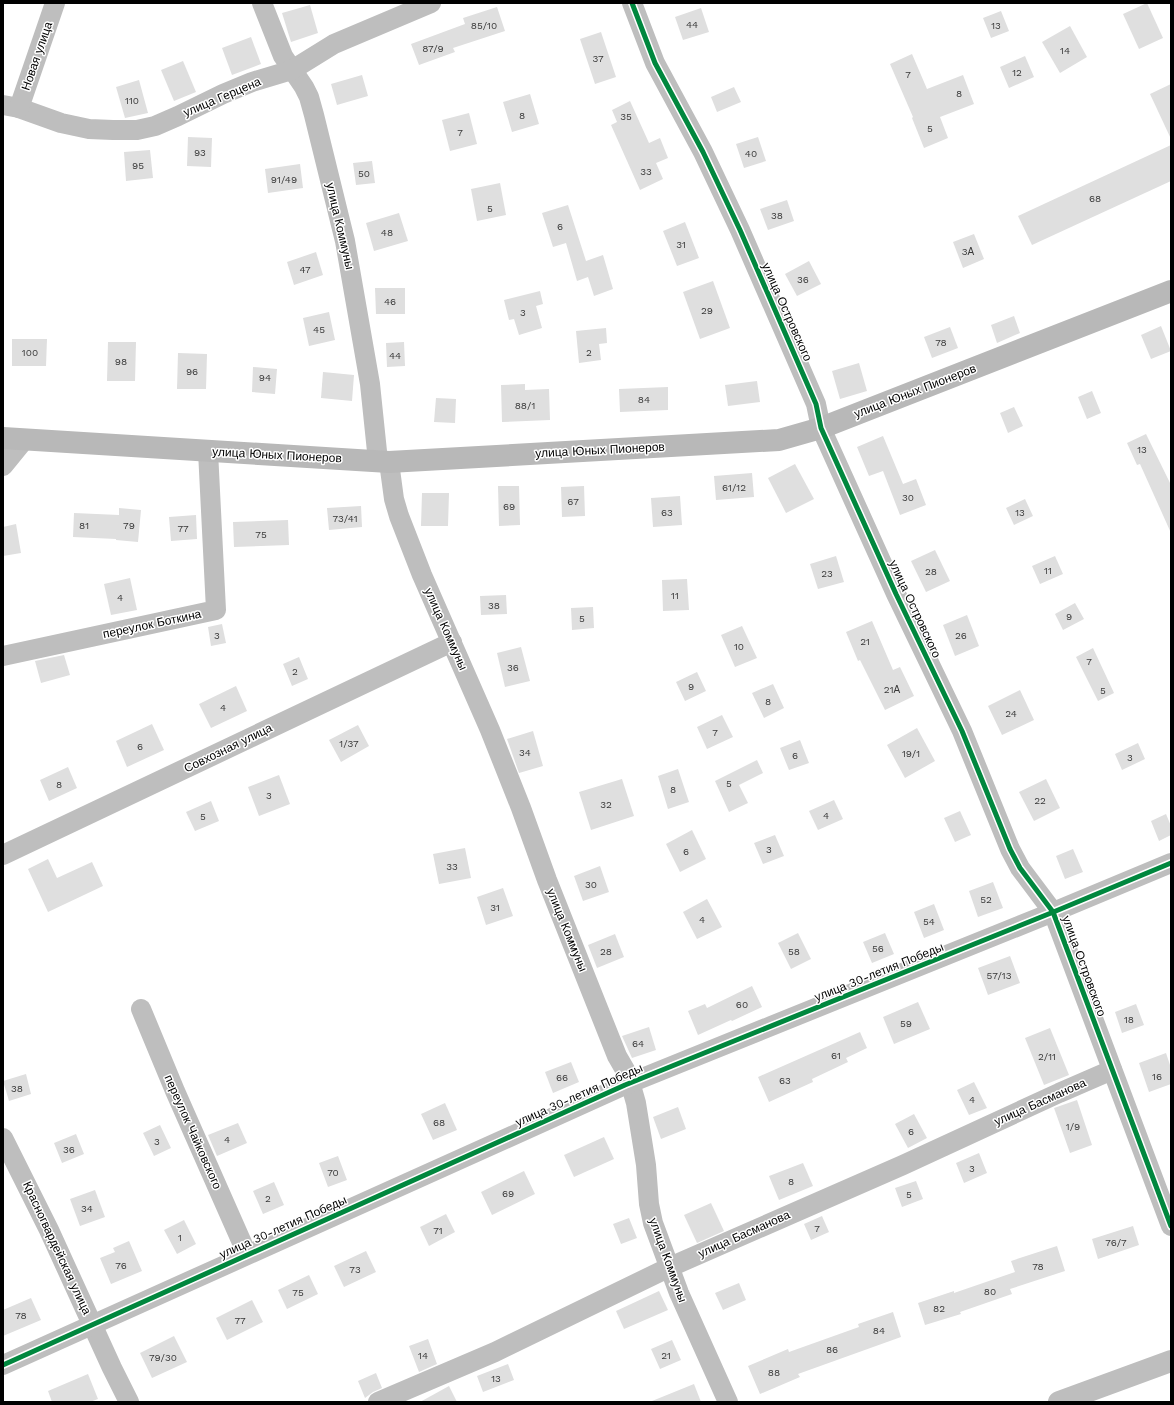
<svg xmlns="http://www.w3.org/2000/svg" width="1174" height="1405" viewBox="0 0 1174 1405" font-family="'Work Sans',sans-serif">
<rect width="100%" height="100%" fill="#fff"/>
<g fill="#dfdfdf">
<polygon points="1147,3 1163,38 1139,49 1123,14"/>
<polygon points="310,5 318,33 291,42 282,13"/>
<polygon points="497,7 505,31 453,48 455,52 419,65 411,44 465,24 463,18"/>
<polygon points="701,8 709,32 683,40 675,17"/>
<polygon points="1001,11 1009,31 991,38 983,18"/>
<polygon points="1070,26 1087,57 1060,73 1042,42"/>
<polygon points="601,32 616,77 595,84 580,39"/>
<polygon points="251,37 261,64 232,75 222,48"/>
<polygon points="912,54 927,89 963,75 974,104 940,117 948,138 924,148 912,118 913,117 890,64"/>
<polygon points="1025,56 1034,77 1009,88 1000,67"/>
<polygon points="183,61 196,92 174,101 161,70"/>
<polygon points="362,75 368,96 337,105 331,84"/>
<polygon points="139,80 148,113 125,118 116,87"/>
<polygon points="1171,84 1171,139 1150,94"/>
<polygon points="734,87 741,102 717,112 711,97"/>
<polygon points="530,94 539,124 512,132 503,102"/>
<polygon points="630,101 649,143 660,138 668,158 656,163 663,179 640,190 611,125 617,122 612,110"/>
<polygon points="469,113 477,144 450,151 442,120"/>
<polygon points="188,137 212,138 211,167 187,166"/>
<polygon points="758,137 766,161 744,168 736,144"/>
<polygon points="1171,145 1171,181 1032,245 1018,216"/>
<polygon points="150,150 153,178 126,181 124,152"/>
<polygon points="372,161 375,183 356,185 353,163"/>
<polygon points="300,164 303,188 268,193 265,169"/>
<polygon points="500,183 506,215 477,221 471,189"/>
<polygon points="787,200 794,221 768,230 760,209"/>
<polygon points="568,205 586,261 603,255 613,289 594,296 588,277 577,281 566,243 553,247 542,213"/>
<polygon points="399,213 408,241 374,251 366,223"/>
<polygon points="685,222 699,258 677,266 663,231"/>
<polygon points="974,234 984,259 963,268 953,242"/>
<polygon points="316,252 323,275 294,285 287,262"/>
<polygon points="809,261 821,284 797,296 785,274"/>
<polygon points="713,281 730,328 700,339 683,292"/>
<polygon points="375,288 405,288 405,314 376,314"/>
<polygon points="540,291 543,304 536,306 542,328 519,335 514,319 509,320 504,300"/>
<polygon points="329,312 335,340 309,346 303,318"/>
<polygon points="1014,316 1020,333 997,343 991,325"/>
<polygon points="1161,326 1171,351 1151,359 1141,335"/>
<polygon points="950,327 958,348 932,358 924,337"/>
<polygon points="606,328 607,343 599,344 601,360 579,363 576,331"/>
<polygon points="12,339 47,339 46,366 12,366"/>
<polygon points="108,342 136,342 135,381 107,381"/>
<polygon points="404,342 405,366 387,367 386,343"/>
<polygon points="178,353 207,354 206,389 177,389"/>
<polygon points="859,363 867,391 840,399 832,371"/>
<polygon points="253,367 277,369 275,394 252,392"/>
<polygon points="323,372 354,375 352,401 321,398"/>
<polygon points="757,381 760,402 728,406 725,385"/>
<polygon points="525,384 525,390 549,389 550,420 502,422 501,385"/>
<polygon points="668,387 668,410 620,412 619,389"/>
<polygon points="1092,391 1101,413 1087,419 1078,397"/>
<polygon points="436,398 456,399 455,423 434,422"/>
<polygon points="1014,407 1023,426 1008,433 1000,413"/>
<polygon points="1146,434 1171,485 1171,533 1140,464 1137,465 1127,443"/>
<polygon points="883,436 903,484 916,479 926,505 900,515 883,471 869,476 857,447"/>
<polygon points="795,464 814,499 786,513 768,478"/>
<polygon points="752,473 754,497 716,500 714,476"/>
<polygon points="498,486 519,486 520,525 499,526"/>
<polygon points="584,486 585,516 562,517 561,487"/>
<polygon points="422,493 449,493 448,526 421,526"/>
<polygon points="680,496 682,525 653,527 651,498"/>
<polygon points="1025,499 1033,516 1014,525 1006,508"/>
<polygon points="361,506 362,527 329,530 327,508"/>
<polygon points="119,508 141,510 138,542 116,540 116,539 73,537 74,513 119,515"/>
<polygon points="196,515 197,539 171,541 169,517"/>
<polygon points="288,520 289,545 234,547 233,522"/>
<polygon points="16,524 21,553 3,556 3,527"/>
<polygon points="935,550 950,581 926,592 911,561"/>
<polygon points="836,556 844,582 818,589 810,564"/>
<polygon points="1055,556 1063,574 1040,584 1032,566"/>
<polygon points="130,578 137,610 111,615 104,584"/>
<polygon points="687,579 689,610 663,611 662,580"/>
<polygon points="506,595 507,614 481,615 480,596"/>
<polygon points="1075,603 1084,619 1063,630 1055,614"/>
<polygon points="593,607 594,628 572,630 571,608"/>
<polygon points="967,615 979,646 955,656 943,625"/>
<polygon points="872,621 893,670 900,667 914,696 885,710 860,660 858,661 846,632"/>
<polygon points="222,624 226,643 211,646 208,627"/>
<polygon points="742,626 757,658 735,667 721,635"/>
<polygon points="521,647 530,681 505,687 497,653"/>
<polygon points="1093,648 1114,693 1098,701 1076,657"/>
<polygon points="64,655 70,675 41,683 35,661"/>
<polygon points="299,657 308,679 292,686 283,664"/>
<polygon points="697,672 706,691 685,701 676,682"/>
<polygon points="773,684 784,708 764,718 752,693"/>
<polygon points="236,686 247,711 211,728 199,704"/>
<polygon points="1020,690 1034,720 1002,735 988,706"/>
<polygon points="722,715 733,737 707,749 697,727"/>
<polygon points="152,724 164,750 127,767 116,741"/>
<polygon points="358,725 369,746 341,762 329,740"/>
<polygon points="917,728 935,761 905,778 887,745"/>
<polygon points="533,731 543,766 519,773 507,739"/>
<polygon points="800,740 809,763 789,770 780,748"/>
<polygon points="1138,743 1145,759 1122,770 1115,754"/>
<polygon points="757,760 763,773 739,785 748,803 729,812 715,781"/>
<polygon points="68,767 77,788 49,801 40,780"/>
<polygon points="678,769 689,802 668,809 658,776"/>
<polygon points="279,775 290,804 259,816 248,787"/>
<polygon points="622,779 634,816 591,830 579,792"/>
<polygon points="1046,779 1060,808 1034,821 1019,792"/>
<polygon points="834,800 843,819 818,830 809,811"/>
<polygon points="211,801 219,821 195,831 186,812"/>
<polygon points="960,811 971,835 955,842 944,818"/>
<polygon points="1166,814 1171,826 1171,835 1159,841 1151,821"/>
<polygon points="692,830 706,859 680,872 666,844"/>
<polygon points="775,835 784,856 763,864 754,843"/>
<polygon points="465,848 471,878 439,884 433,854"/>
<polygon points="1073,849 1083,872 1065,879 1056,856"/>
<polygon points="48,859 57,878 92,862 103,886 48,912 28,869"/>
<polygon points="600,866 609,892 583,901 574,876"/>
<polygon points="993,882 1003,908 978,917 969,891"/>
<polygon points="503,888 513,916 486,925 477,897"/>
<polygon points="707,899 722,927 697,939 683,912"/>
<polygon points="934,904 944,930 924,938 914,912"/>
<polygon points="798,933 811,959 791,969 778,943"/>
<polygon points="885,933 894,954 872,963 863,942"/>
<polygon points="615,934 624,957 597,968 588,945"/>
<polygon points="1010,956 1020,983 988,995 978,968"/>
<polygon points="752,986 762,1007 732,1021 731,1020 698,1035 688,1011 705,1004 707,1008"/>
<polygon points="918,1002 930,1029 894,1044 883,1017"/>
<polygon points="1136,1004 1144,1025 1122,1033 1115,1012"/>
<polygon points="649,1027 656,1050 632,1058 622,1036"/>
<polygon points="1050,1028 1069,1075 1044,1085 1025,1038"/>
<polygon points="860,1032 867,1048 846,1058 848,1062 812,1079 813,1082 769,1102 758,1077"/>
<polygon points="1166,1053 1171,1068 1171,1084 1149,1092 1139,1063"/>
<polygon points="571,1062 579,1082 553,1093 545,1072"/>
<polygon points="26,1074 31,1094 9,1101 3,1081"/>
<polygon points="974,1082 987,1108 969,1115 957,1090"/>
<polygon points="1077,1100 1092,1145 1070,1153 1054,1108"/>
<polygon points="445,1103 457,1130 433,1140 421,1114"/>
<polygon points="678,1107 686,1129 661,1139 653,1117"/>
<polygon points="914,1114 927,1138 908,1148 895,1124"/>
<polygon points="238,1123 247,1143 217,1156 208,1135"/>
<polygon points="160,1125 171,1148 154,1156 143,1133"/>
<polygon points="76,1134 84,1154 62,1163 54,1143"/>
<polygon points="604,1137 614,1159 574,1177 564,1155"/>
<polygon points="979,1153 987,1173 964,1183 956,1163"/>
<polygon points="338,1156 347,1180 328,1187 319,1163"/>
<polygon points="803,1163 813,1186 779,1200 769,1176"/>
<polygon points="524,1171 535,1194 492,1215 481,1192"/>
<polygon points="916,1181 923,1199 902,1207 895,1188"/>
<polygon points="274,1182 284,1205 263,1214 253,1191"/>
<polygon points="95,1190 105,1217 80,1226 70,1199"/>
<polygon points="711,1203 724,1231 697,1243 684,1215"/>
<polygon points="446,1214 455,1232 429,1246 420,1227"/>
<polygon points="822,1216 829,1232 811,1240 804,1224"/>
<polygon points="629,1218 637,1238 621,1244 613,1224"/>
<polygon points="184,1220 196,1244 177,1254 164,1230"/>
<polygon points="1133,1226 1139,1245 1098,1259 1092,1239"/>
<polygon points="129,1241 142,1271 111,1284 100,1258 115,1252 113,1248"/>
<polygon points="1057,1246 1065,1271 1010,1289 1012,1294 960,1312 961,1314 925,1325 918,1303 954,1291 954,1293 1015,1272 1011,1261"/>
<polygon points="366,1251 376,1272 344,1287 334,1266"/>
<polygon points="309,1275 318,1294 287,1309 278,1290"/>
<polygon points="739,1283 746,1300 723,1310 715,1293"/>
<polygon points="659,1291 668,1310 624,1329 616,1311"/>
<polygon points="31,1298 41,1320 3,1336 3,1310"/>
<polygon points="252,1300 263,1322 227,1340 216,1318"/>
<polygon points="893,1312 901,1337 798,1374 800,1377 760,1394 748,1366 788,1349 789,1352 859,1327 858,1324"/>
<polygon points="174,1336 187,1362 152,1378 140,1353"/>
<polygon points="428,1339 437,1364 419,1372 409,1346"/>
<polygon points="672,1340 681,1360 660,1369 651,1349"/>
<polygon points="508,1364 514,1380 483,1392 477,1376"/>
<polygon points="376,1373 382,1388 373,1392 365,1398 358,1381"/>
<polygon points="88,1374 98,1399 90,1402 52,1402 48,1391"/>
<polygon points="694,1384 701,1402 652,1402 652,1401"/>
<polygon points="449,1386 457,1402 420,1402"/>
</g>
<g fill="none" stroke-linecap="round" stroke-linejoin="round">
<g stroke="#bebebe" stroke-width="20">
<polyline points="262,3 283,56 304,87 309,97 314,115 345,241 370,384 378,461"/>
<polyline points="632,3 655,63 703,152 740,230 816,404 821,428 896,594 962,731 1010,849 1020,868 1053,912 1171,1226"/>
<polyline points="3,105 19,108 61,123 89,129 113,130 137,130 155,126 178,116 223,94 252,82 292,70 334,44 431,3"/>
<polyline points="19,108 55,3"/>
<polyline points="389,462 394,499 399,516 422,575 490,730 521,808 547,880 617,1056 628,1075 636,1103 646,1165 649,1204 653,1223 679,1293 728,1402"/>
<polyline points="3,466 25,439"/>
<polyline points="3,656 216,610 208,451"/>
<polyline points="3,855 452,642"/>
<polyline points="141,1009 175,1091 247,1254"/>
<polyline points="3,1138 49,1230 112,1368 129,1402"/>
<polyline points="3,1365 625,1085 1051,913 1171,863"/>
<polyline points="378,1402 495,1352 670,1267 903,1165 1059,1093 1112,1070"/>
</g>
<polyline stroke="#bebebe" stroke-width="22" points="1059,1402 1171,1361"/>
<polyline stroke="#b8b8b8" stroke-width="22" points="3,438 389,462 779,440 821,428 1171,291"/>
<defs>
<g id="cycleway">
<polyline points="632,3 655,63 703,152 740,230 816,404 821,428 896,594 962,731 1010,849 1020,868 1053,912 1171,1226"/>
<polyline points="3,1365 625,1085 1051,913 1171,863"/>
</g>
</defs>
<use href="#cycleway" stroke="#fff" stroke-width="8"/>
<use href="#cycleway" stroke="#00873e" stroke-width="5"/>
</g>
<g text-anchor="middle" stroke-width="3" stroke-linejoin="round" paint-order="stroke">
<g font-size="10" fill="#383838">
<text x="692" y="28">44</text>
<text x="484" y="29">85/10</text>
<text x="996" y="29">13</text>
<text x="433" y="52">87/9</text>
<text x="1065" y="54">14</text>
<text x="598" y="62">37</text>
<text x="1017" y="76">12</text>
<text x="908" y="78">7</text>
<text x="959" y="97">8</text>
<text x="132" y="104">110</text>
<text x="522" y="119">8</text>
<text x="626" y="120">35</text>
<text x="930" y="132">5</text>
<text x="460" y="136">7</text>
<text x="200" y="156">93</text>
<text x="751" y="157">40</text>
<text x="138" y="169">95</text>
<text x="646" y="175">33</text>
<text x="364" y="177">50</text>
<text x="284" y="183">91/49</text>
<text x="1095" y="202">68</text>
<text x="490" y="212">5</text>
<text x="777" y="219">38</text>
<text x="560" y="230">6</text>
<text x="387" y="236">48</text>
<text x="681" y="248">31</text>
<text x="968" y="255">3А</text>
<text x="305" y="273">47</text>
<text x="803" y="283">36</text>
<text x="390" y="305">46</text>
<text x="707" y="314">29</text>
<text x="523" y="316">3</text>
<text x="319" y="333">45</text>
<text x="941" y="346">78</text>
<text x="30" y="356">100</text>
<text x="589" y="356">2</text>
<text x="395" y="359">44</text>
<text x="121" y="365">98</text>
<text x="192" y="375">96</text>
<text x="265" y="381">94</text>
<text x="644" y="403">84</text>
<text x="525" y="409">88/1</text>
<text x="1142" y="453">13</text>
<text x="734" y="491">61/12</text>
<text x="908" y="501">30</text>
<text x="573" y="505">67</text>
<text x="509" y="510">69</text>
<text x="667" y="516">63</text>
<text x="1020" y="516">13</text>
<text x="345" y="522">73/41</text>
<text x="84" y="529">81</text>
<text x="129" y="529">79</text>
<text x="183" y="532">77</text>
<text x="261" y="538">75</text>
<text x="1048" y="574">11</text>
<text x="931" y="575">28</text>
<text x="827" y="577">23</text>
<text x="675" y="599">11</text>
<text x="120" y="601">4</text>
<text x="494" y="609">38</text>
<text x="1069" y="620">9</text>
<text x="582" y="622">5</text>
<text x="217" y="639">3</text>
<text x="961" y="639">26</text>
<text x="865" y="645">21</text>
<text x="739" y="650">10</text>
<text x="1089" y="665">7</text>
<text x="513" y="671">36</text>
<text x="295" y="675">2</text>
<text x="691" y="690">9</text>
<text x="892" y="693">21А</text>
<text x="1103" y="694">5</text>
<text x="768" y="705">8</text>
<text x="223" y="711">4</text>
<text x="1011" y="717">24</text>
<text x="715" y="736">7</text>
<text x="349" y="747">1/37</text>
<text x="140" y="750">6</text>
<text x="525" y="756">34</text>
<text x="911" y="757">19/1</text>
<text x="795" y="759">6</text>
<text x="1130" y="761">3</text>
<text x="729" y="787">5</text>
<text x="59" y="788">8</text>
<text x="673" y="793">8</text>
<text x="269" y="799">3</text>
<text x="1040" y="804">22</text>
<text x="606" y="808">32</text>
<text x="826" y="819">4</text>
<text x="203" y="820">5</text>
<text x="769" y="853">3</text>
<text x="686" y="855">6</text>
<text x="452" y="870">33</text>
<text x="591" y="888">30</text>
<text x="986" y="903">52</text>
<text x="495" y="911">31</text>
<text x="702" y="923">4</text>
<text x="929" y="925">54</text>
<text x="878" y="952">56</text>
<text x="606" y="955">28</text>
<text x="794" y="955">58</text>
<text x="999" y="979">57/13</text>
<text x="742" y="1008">60</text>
<text x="1129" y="1023">18</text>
<text x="906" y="1027">59</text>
<text x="638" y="1047">64</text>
<text x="836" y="1059">61</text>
<text x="1047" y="1060">2/11</text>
<text x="1157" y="1080">16</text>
<text x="562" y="1081">66</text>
<text x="785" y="1084">63</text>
<text x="17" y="1092">38</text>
<text x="972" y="1103">4</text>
<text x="439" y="1126">68</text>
<text x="1073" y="1130">1/9</text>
<text x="911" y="1135">6</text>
<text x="227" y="1143">4</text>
<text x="157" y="1145">3</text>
<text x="69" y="1153">36</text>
<text x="972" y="1172">3</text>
<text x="333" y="1176">70</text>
<text x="791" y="1185">8</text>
<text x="508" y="1197">69</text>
<text x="909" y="1198">5</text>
<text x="268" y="1202">2</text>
<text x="87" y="1212">34</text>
<text x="817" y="1232">7</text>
<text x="438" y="1234">71</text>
<text x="180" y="1241">1</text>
<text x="1116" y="1246">76/7</text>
<text x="121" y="1269">76</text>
<text x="1038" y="1270">78</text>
<text x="355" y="1273">73</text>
<text x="990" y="1295">80</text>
<text x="298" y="1296">75</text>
<text x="939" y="1312">82</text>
<text x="21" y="1319">78</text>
<text x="240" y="1324">77</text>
<text x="879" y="1334">84</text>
<text x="832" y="1353">86</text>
<text x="423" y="1359">14</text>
<text x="666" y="1359">21</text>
<text x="163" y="1361">79/30</text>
<text x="774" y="1376">88</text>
<text x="496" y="1382">13</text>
</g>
<g font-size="12" fill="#000" stroke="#fff">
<text transform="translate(37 56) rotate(-71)" y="4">Новая улица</text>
<text transform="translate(222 97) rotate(-23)" y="4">улица Герцена</text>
<text transform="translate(340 226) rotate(77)" y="4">улица Коммуны</text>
<text transform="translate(787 312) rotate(66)" y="4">улица Островского</text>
<text transform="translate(915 391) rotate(-21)" y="4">улица Юных Пионеров</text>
<text transform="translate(600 450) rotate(-3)" y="4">улица Юных Пионеров</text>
<text transform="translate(277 455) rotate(3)" y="4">улица Юных Пионеров</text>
<text transform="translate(915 609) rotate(65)" y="4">улица Островского</text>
<text transform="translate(152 624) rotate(-12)" y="4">переулок Боткина</text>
<text transform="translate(446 629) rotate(66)" y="4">улица Коммуны</text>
<text transform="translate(228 748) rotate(-26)" y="4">Совхозная улица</text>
<text transform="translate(567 930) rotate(68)" y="4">улица Коммуны</text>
<text transform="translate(1084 966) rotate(70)" y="4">улица Островского</text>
<text transform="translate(879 972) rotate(-22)" y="4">улица 30-летия Победы</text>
<text transform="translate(579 1095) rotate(-24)" y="4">улица 30-летия Победы</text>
<text transform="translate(1040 1102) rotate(-24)" y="4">улица Басманова</text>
<text transform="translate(193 1132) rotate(66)" y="4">переулок Чайковского</text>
<text transform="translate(283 1227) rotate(-24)" y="4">улица 30-летия Победы</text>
<text transform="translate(744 1234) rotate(-24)" y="4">улица Басманова</text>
<text transform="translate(57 1248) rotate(65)" y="4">Красногвардейская улица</text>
<text transform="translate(668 1260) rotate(70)" y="4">улица Коммуны</text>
</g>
</g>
<rect width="1174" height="1405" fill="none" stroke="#000000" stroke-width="8"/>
</svg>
